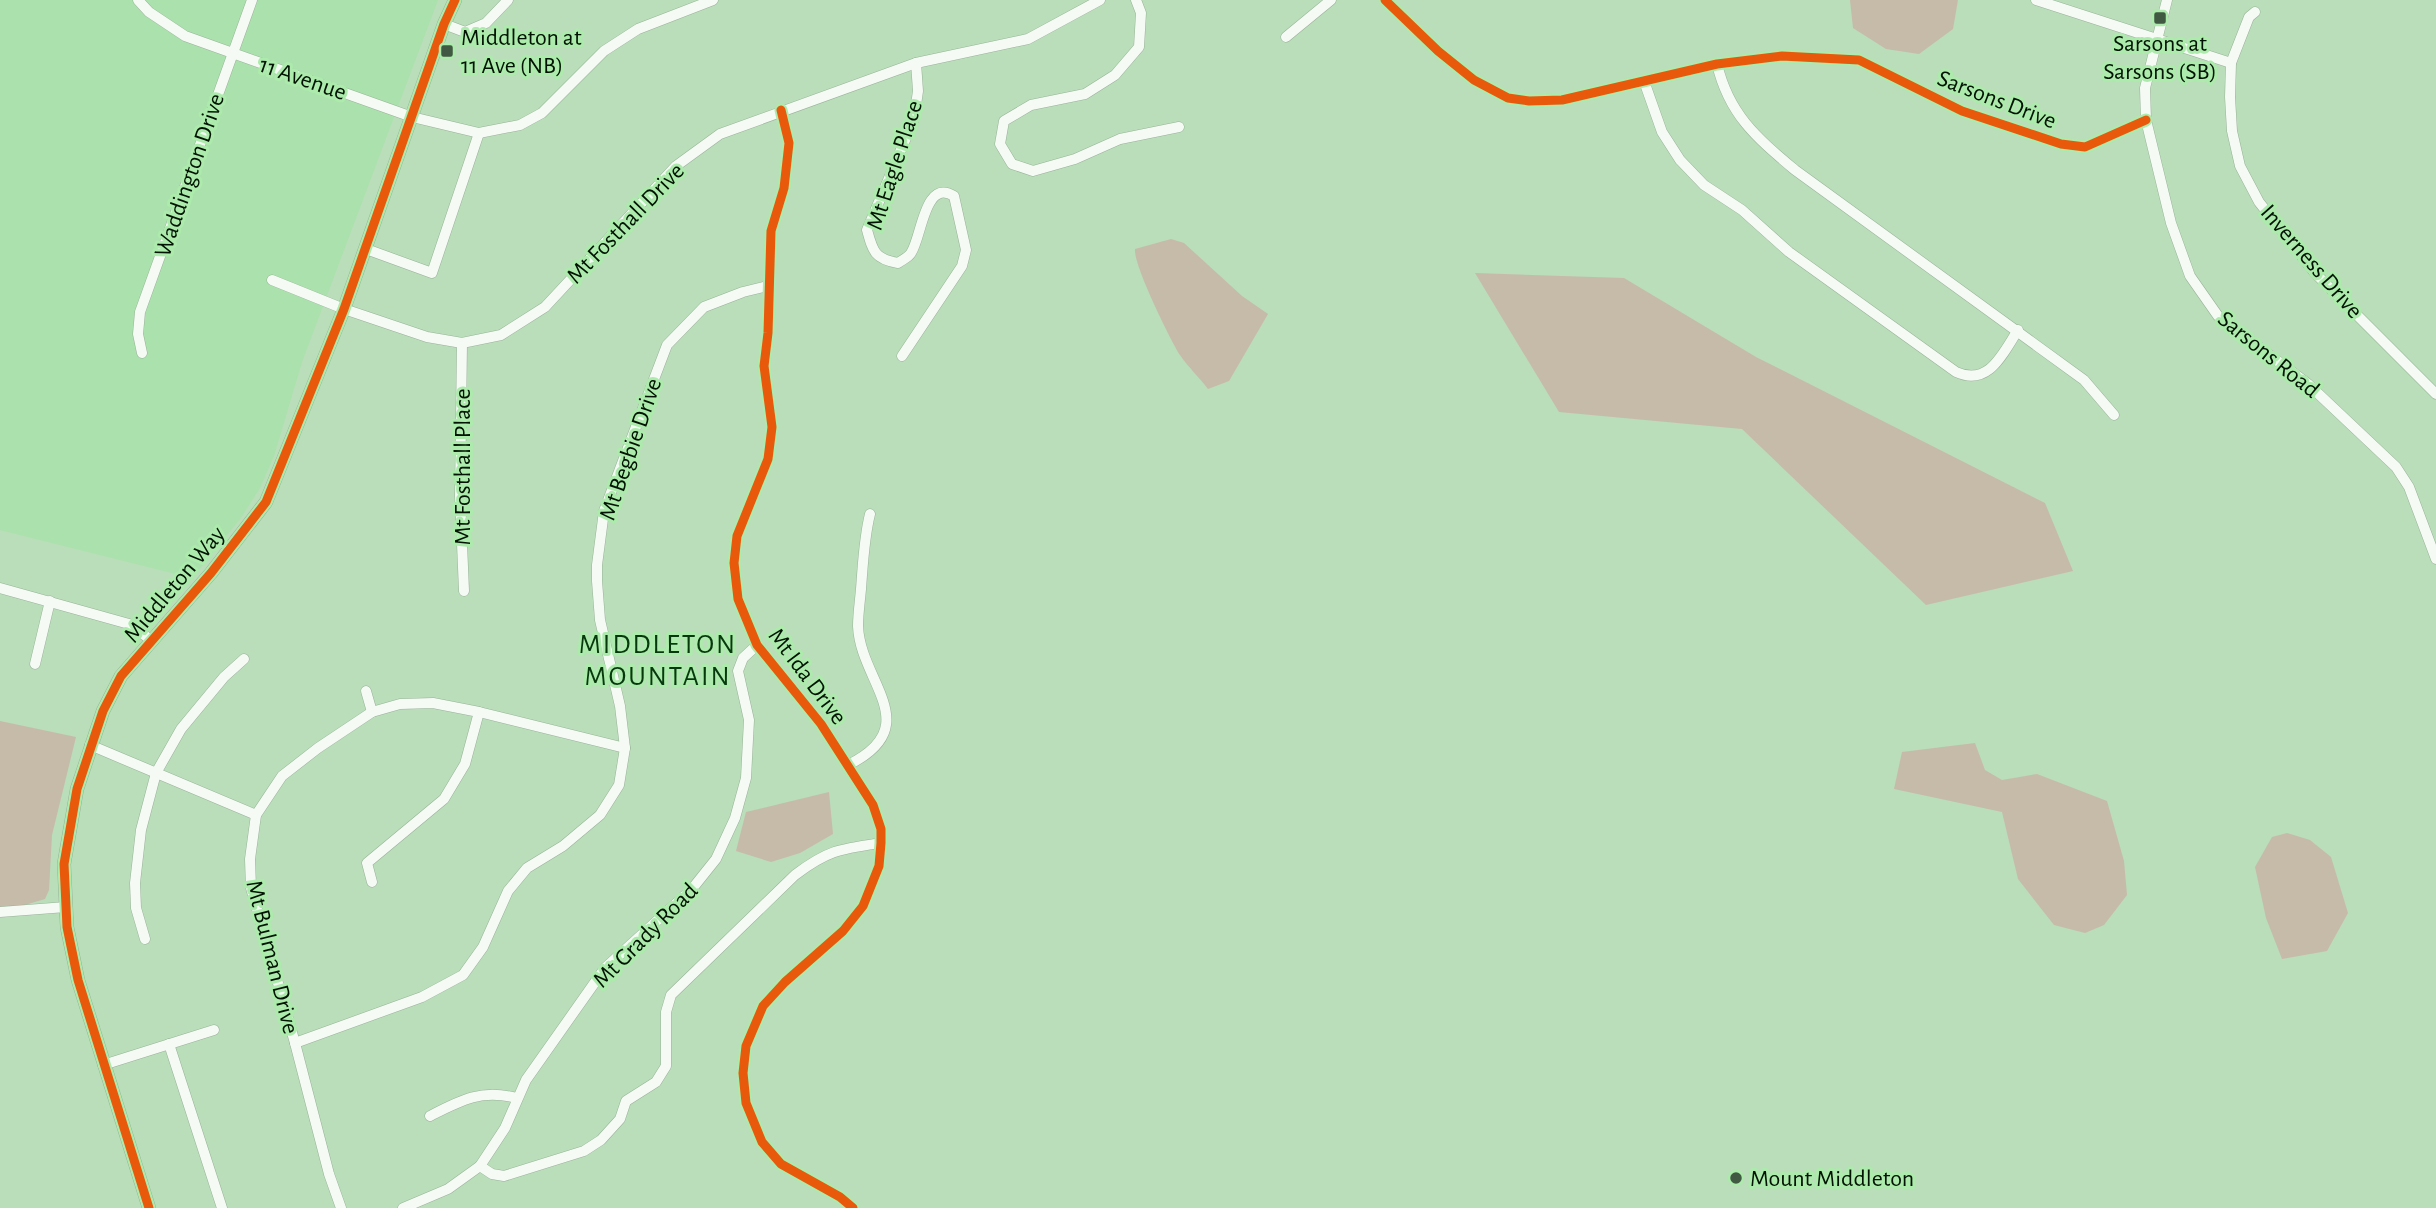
<svg xmlns="http://www.w3.org/2000/svg" width="2436" height="1208" viewBox="0 0 2436 1208" font-family="'Alegreya Sans',sans-serif">
<rect width="100%" height="100%" fill="#baddba"/>
<polygon fill="#abe1ac" points="0,0 438,0 302,362 274,456 260,488 240,519 192,578 0,530"/>
<g fill="#c6bba9">
<polygon points="1850,0 1958,0 1953,29 1919,54 1886,49 1853,28"/>
<path d="M1171,239L1184,243L1242,296L1268,314L1229,381L1208,389C1199,377 1188,367 1180,355C1170,339 1133,264 1135,249Z"/>
<polygon points="1475,273 1624,278 1756,357 2045,503 2073,571 1926,605 1742,429 1559,412"/>
<polygon points="0,721 76,737 52,835 49,890 45,899 18,907 0,907"/>
<polygon points="1975,743 1985,770 2002,780 2037,774 2107,801 2124,861 2127,895 2104,925 2085,933 2054,925 2018,879 2002,812 1894,789 1902,752"/>
<polygon points="829,792 833,834 800,853 771,862 736,851 746,812"/>
<polygon points="2287,833 2310,840 2331,857 2348,913 2327,951 2282,959 2266,918 2255,867 2272,837"/>
</g>
<g fill="none" stroke-linecap="round" stroke-linejoin="round">
<defs>
<g id="minor">
<polyline points="138,0 149,12 185,36 412,117 479,133 520,125 542,113 604,51 638,29 713,0"/>
<polyline points="1136,0 1141,13 1139,47 1115,75 1085,94 1031,105 1004,121 1000,144 1012,164 1033,171 1075,159 1120,139 1179,127"/>
<polyline points="1385,0 1438,51 1474,80 1508,98 1529,101 1562,100 1717,64 1782,56 1859,60 1962,111 2061,144 2085,147 2146,120"/>
<polyline points="2036,0 2231,63"/>
<polyline points="2167,0 2145,88 2146,120 2171,223 2190,276 2218,316 2308,384 2396,467 2409,487 2436,559"/>
<polyline points="2255,12 2249,17 2231,63 2230,97 2232,131 2240,166 2259,202 2315,273 2436,394"/>
<polyline points="444,24 465,32 486,23 508,0"/>
<polyline points="1286,37 1331,0"/>
<path d="M1717,64C1729,115 1757,138 1795,170L2084,380L2114,415"/>
<path d="M1644,81L1662,132L1680,160L1704,185L1742,210L1789,252L1956,372C1989,387 2003,353 2018,330"/>
<polyline points="781,110 789,143 784,188 771,231 768,333 764,366 772,427 768,459 737,536 734,563 738,599 757,645 821,724 873,805 881,829 881,843 879,866 863,906 843,931 785,982 763,1006 746,1046 743,1073 746,1103 762,1142 781,1164 840,1197 853,1208"/>
<polyline points="366,249 432,273 479,133"/>
<polyline points="272,280 344,309 427,337 462,343 501,335 545,307 676,166 720,134 916,63 1028,39 1100,0"/>
<polyline points="462,343 460,496 464,591"/>
<polyline points="142,353 138,334 140,312 252,0"/>
<path d="M902,356L962,266L966,250L954,196C924,178 922,237 911,253C909,257 902,260 898,263C875,259 873,252 867,230L914,119L918,91L916,63"/>
<polyline points="0,588 129,624 151,640"/>
<polyline points="35,664 50,601"/>
<polyline points="366,691 372,712"/>
<polyline points="90,745 256,815"/>
<path d="M848,765C927,726 860,682 858,626C858,614 860,601 861,589C863,563 864,538 870,514"/>
<polyline points="372,882 367,863 444,799 465,764 479,712"/>
<polyline points="0,912 66,907"/>
<polyline points="145,939 136,908 135,883 141,830 156,773 181,729 224,677 244,659"/>
<polyline points="295,1043 422,997 463,975 483,947 508,891 527,868 563,846 600,815 619,785 625,748 620,706 600,620 597,581 597,565 604,511 667,345 704,307 743,292 768,286"/>
<polyline points="169,1044 222,1208"/>
<polyline points="103,1065 214,1030"/>
<path d="M430,1116C461,1100 481,1089 517,1098"/>
<path d="M480,1166L492,1174L504,1176L584,1151L601,1140L620,1119L626,1101L656,1082L666,1066V1012L671,995L795,875C828,850 840,849 881,843"/>
<polyline points="341,1208 329,1174 295,1043 251,888 250,859 256,815 282,776 318,748 372,712 400,704 433,703 479,712 625,748"/>
<polyline points="403,1208 448,1189 480,1166 505,1128 526,1080 605,968 692,889 716,859 735,818 746,778 749,720 738,671 743,658 757,645"/>
</g>
<polyline id="tertiary" points="149,1208 78,980 67,927 64,864 77,789 103,711 121,676 211,573 266,502 344,309 444,24 455,0"/>
</defs>
<use href="#minor" stroke="#98b398" stroke-width="11"/>
<use href="#tertiary" stroke="#98b398" stroke-width="14"/>
<use href="#minor" stroke="#f5faf5" stroke-width="10"/>
<use href="#tertiary" stroke="#f5faf5" stroke-width="12"/>
<defs>
<g id="cycleway">
<polyline points="1385,0 1438,51 1474,80 1508,98 1529,101 1562,100 1717,64 1782,56 1859,60 1962,111 2061,144 2085,147 2146,120"/>
<polyline points="781,110 789,143 784,188 771,231 768,333 764,366 772,427 768,459 737,536 734,563 738,599 757,645 821,724 873,805 881,829 881,843 879,866 863,906 843,931 785,982 763,1006 746,1046 743,1073 746,1103 762,1142 781,1164 840,1197 853,1208"/>
<polyline points="149,1208 78,980 67,927 64,864 77,789 103,711 121,676 211,573 266,502 344,309 444,24 455,0"/>
</g>
</defs>
<use href="#cycleway" stroke="#acebac" stroke-width="13"/>
<use href="#cycleway" stroke="#e8590c" stroke-width="9"/>
</g>
<g fill="#415942" stroke="#acebac" stroke-width="2.5">
<rect x="2153" y="11" width="14" height="14" rx="3.5"/>
<rect x="440" y="44" width="14" height="14" rx="3.5"/>
<circle cx="1736" cy="1178" r="7"/>
</g>
<g text-anchor="middle" stroke-width="6" stroke-linejoin="round" paint-order="stroke">
<g font-size="24" fill="#001201" stroke="#acebac" text-anchor="start">
<text x="461" y="45">Middleton at<tspan x="461" dy="28">11 Ave (NB)</tspan></text>
<text x="2160" y="51" text-anchor="middle">Sarsons at<tspan x="2160" dy="28">Sarsons (SB)</tspan></text>
<text x="1750" y="1186">Mount Middleton</text>
</g>
<g font-size="24" fill="#001201" stroke="#acebac">
<text transform="translate(303 78) rotate(19)" y="8">11 Avenue</text>
<text transform="translate(1997 99) rotate(21)" y="8">Sarsons Drive</text>
<text transform="translate(894 165) rotate(-72)" y="8">Mt Eagle Place</text>
<text transform="translate(189 175) rotate(-71)" y="8">Waddington Drive</text>
<text transform="translate(625 223) rotate(-46)" y="8">Mt Fosthall Drive</text>
<text transform="translate(2312 261) rotate(49)" y="8">Inverness Drive</text>
<text transform="translate(2269 354) rotate(39)" y="8">Sarsons Road</text>
<text transform="translate(630 449) rotate(-71)" y="8">Mt Begbie Drive</text>
<text transform="translate(462 467) rotate(-90)" y="8">Mt Fosthall Place</text>
<text transform="translate(174 584) rotate(-50)" y="8">Middleton Way</text>
<text transform="translate(808 676) rotate(53)" y="8">Mt Ida Drive</text>
<text transform="translate(645 935) rotate(-45)" y="8">Mt Grady Road</text>
<text transform="translate(273 957) rotate(76)" y="8">Mt Bulman Drive</text>
</g>
<g font-size="28" letter-spacing="2" fill="#08380e" stroke="#acebac">
<text x="658" y="653">MIDDLETON<tspan x="658" dy="32">MOUNTAIN</tspan></text>
</g>
</g>
</svg>
